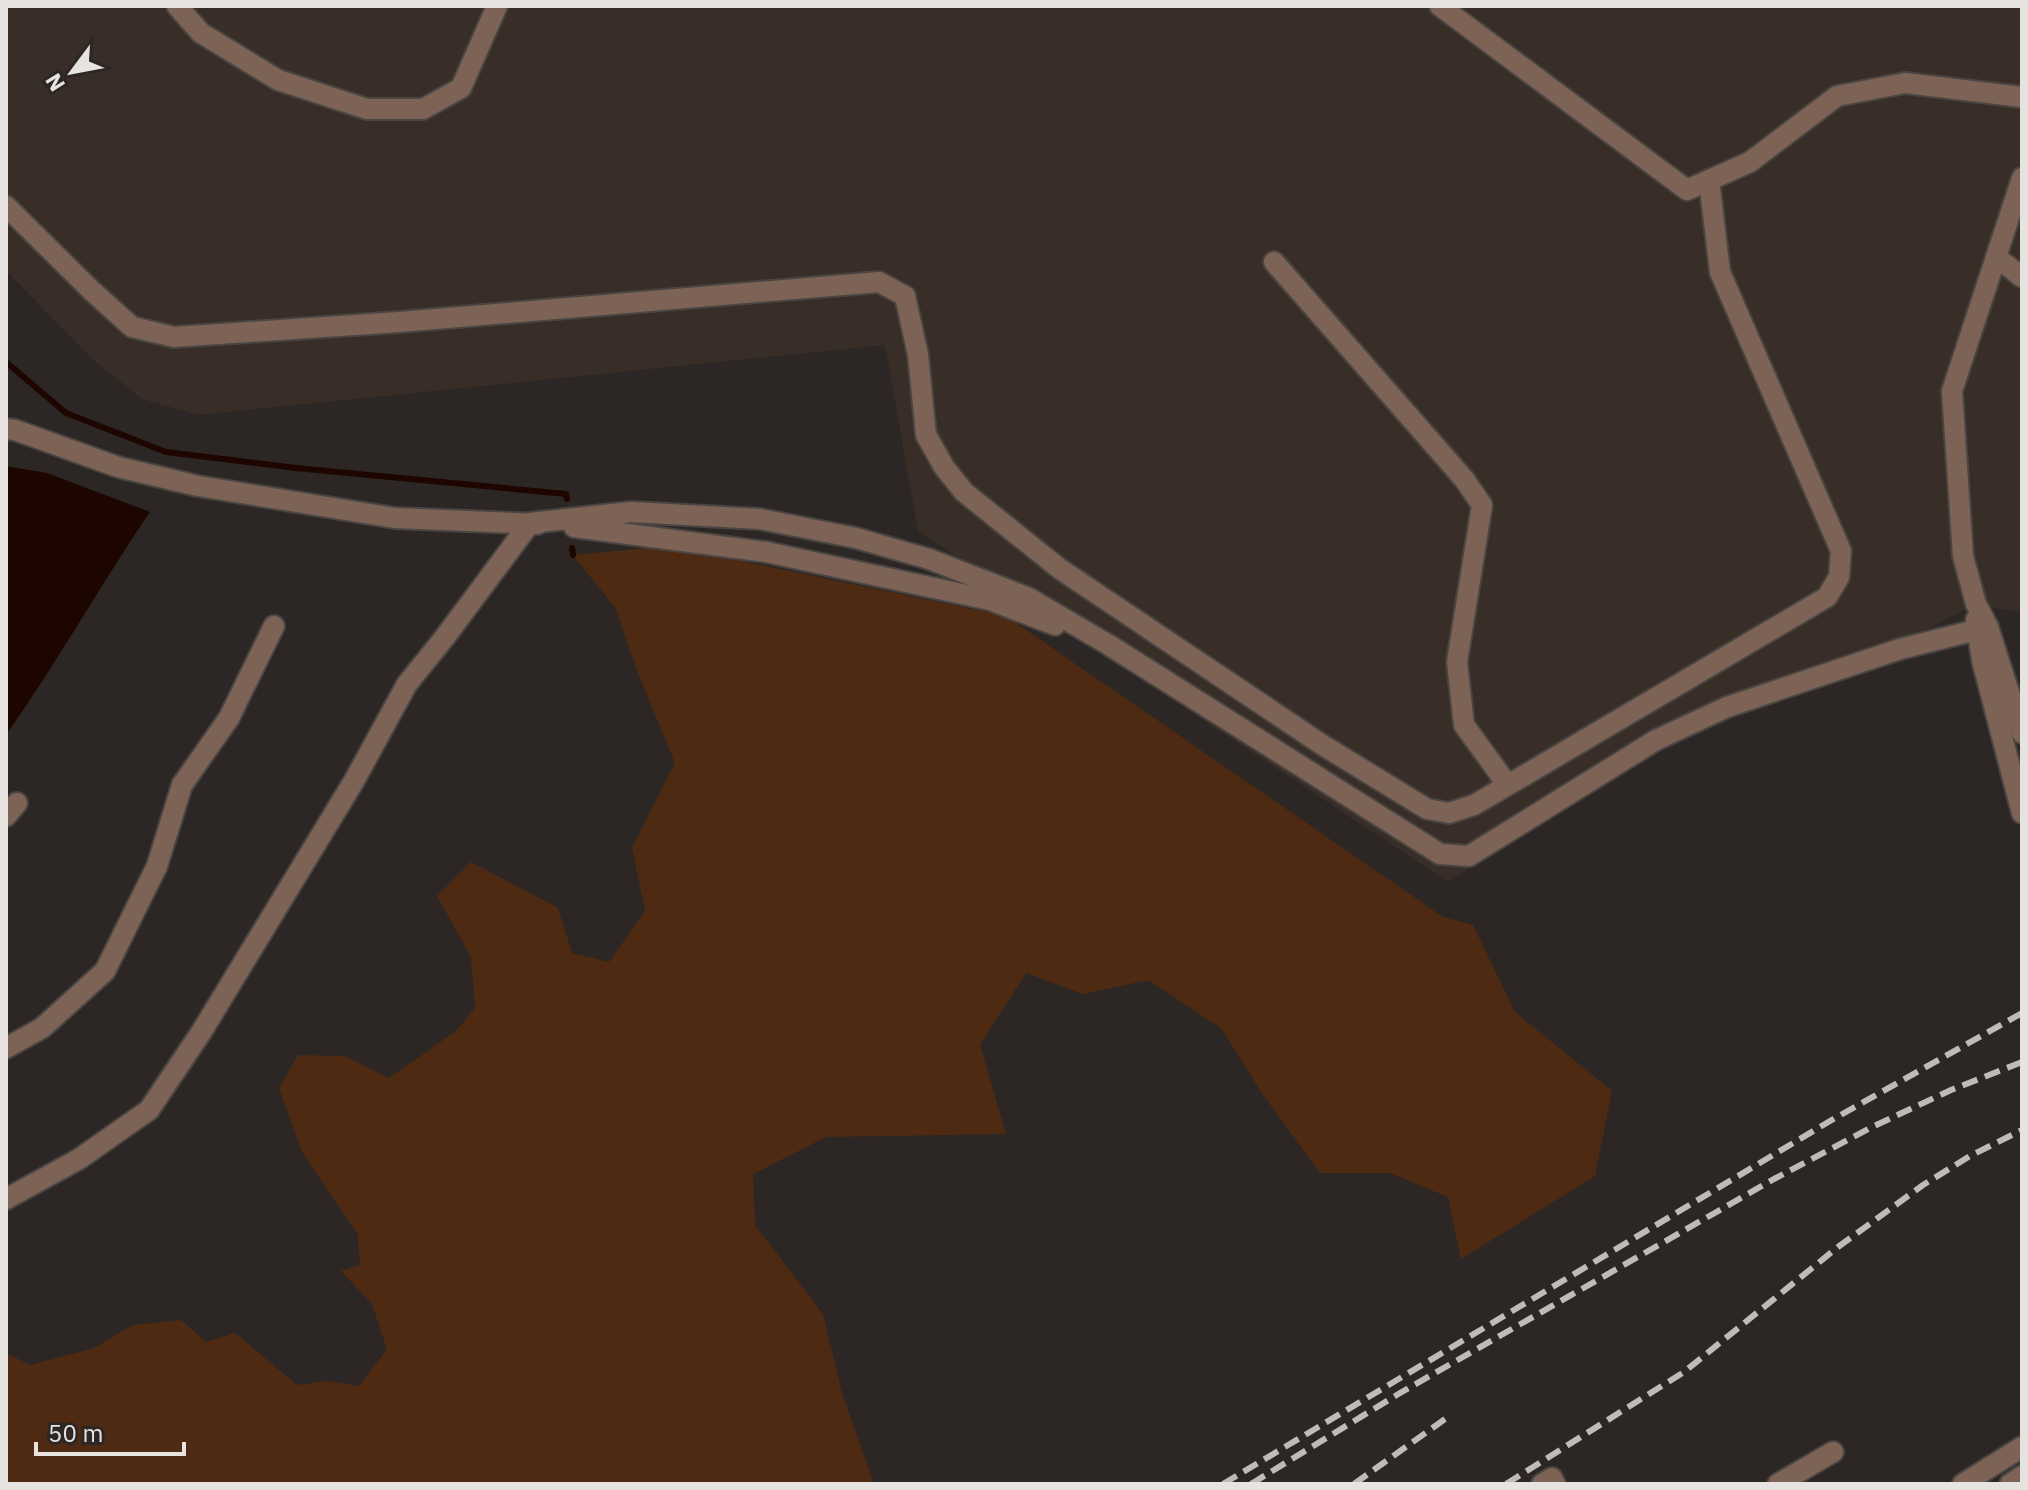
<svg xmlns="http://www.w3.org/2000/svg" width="2028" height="1490" viewBox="0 0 2028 1490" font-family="'IBM Plex Sans',sans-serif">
<rect width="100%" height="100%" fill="#2c2724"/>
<polygon fill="#382d27" points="6,6 2022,6 2022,613 1976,604 1896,645 1678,734 1448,882 918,531 885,345 198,415 142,399 96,362 6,271"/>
<polygon fill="#4f2a13" points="669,546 1006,616 1443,917 1473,925 1515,1012 1612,1091 1595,1176 1461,1259 1448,1197 1390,1173 1320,1173 1263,1095 1222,1029 1148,980 1083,994 1026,973 980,1045 1006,1134 826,1137 753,1174 755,1225 823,1314 842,1393 874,1484 6,1484 6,1353 30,1365 94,1348 133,1325 181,1320 206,1342 235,1333 297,1385 327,1381 359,1386 387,1349 372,1304 341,1271 360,1265 358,1235 302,1152 279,1088 298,1055 345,1056 389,1078 456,1031 475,1008 471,957 437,896 471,862 558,908 572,953 609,962 645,911 632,848 675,763 637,671 616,609 573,555"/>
<path fill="#1d0500" d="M6,466L47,473L150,512C100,585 57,663 6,735Z"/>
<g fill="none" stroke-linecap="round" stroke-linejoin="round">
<g stroke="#1d0500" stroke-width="6">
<polyline points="6,362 66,413 166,452 296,468 566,494 567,499"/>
<polyline points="572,548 573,555"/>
</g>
<defs>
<g id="minor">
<polyline points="177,6 201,33 278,80 367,109 423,109 461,88 497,6"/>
<polyline points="1440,6 1687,190 1750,162 1837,96 1905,83 2022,97"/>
<polyline points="2022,178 1952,391 1963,556 1976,604 1988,627 2022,733"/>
<polyline points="6,206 91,290 132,327 174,337 399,322 879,282 905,296 918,355 926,435 944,467 964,492 1060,569 1321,744 1427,809 1449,813 1474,805 1827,597 1839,577 1841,551 1720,272 1709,180"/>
<polyline points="1996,257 2022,277"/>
<polyline points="1274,262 1464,479 1482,505 1457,662 1464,725 1507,784"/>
<polyline points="6,429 15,430 118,467 198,486 395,518 538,524"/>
<polyline points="574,527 766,552 990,600 1055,625"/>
<polyline points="1976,620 1982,660 2022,813"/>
<polyline points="6,816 17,803"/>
<polyline points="6,1048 42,1028 105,971 157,866 182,785 229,718 274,626"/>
<polyline points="6,1199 79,1159 149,1110 202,1031 354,781 407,684 445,637 530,523 631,512 760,519 856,538 929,559 1029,598 1109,645 1440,854 1469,856 1656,740 1727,707 1900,649 1988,627"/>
<polyline points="1542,1484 1552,1478 1555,1484"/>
<polyline points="1778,1484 1833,1452"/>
<polyline points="1963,1484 2022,1447"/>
<polyline points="2010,1484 2022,1476"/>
</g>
</defs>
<use href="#minor" stroke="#4a4542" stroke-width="24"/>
<use href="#minor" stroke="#7c6356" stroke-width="20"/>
<g stroke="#bfbbb9" stroke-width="6" stroke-dasharray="16 8" stroke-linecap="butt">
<polyline points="1223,1484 1830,1121 2022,1013"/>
<polyline points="1251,1484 1400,1393 1774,1179 1870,1128 1951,1090 2022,1062"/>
<polyline points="1354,1484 1445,1419"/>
<polyline points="1506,1484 1684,1372 1838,1247 1923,1185 1970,1156 2022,1130"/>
</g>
</g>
<rect width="2028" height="1490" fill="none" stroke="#e7e3e1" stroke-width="16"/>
<g transform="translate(72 72) rotate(238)" stroke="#2c2724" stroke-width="6" paint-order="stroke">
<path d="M0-6L14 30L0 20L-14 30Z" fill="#e7e3e1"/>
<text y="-12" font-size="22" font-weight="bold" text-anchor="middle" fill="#e7e3e1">N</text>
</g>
<path d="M36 1442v12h148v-12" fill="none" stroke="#e7e3e1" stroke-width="4"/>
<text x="48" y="1442" font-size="24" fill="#e7e3e1" stroke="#2c2724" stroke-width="6" paint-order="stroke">50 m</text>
</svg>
